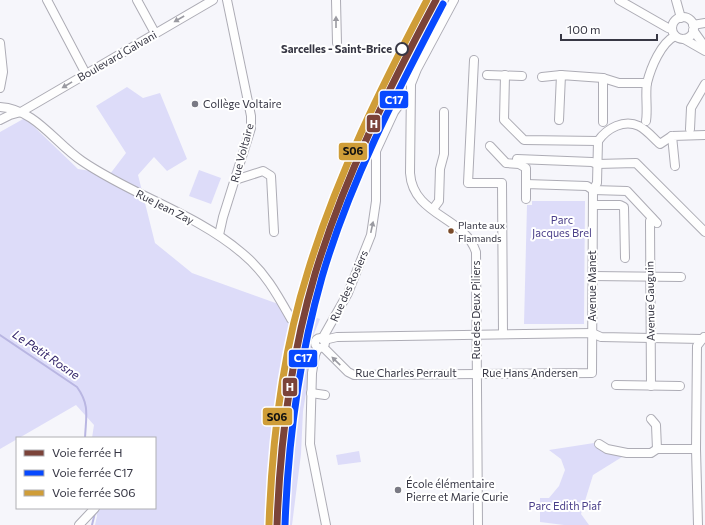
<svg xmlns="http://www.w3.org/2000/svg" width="705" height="525" viewBox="0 0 705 525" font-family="Commissioner,sans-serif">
<rect width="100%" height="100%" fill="#f6f6fb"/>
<g fill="#dddcf9">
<polygon points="127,87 143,98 160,93 187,159 167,171 154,157 138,175 155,243 192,273 320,319 310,344 313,351 303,411 301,454 292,525 95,525 97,516 95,508 155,508 155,438 92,438 94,425 76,405 0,449 0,132 25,118 78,169 110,174 126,153 96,106"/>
<polygon points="199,170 221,178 211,204 189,196"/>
<polygon points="532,201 585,201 584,324 524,324 527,205 532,205"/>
<polygon points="594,443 622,457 593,475 581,514 589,525 564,525 540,522 540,498 549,498 559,486 565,470 561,459 549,450"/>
<polygon points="359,451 361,462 338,465 336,455"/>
</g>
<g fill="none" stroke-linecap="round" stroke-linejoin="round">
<g stroke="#b9b6e2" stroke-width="2">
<path d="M0,335L77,387C90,405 86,416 85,438"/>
<polyline points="92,525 95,513"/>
</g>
<polyline stroke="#d0d0d6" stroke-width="8" stroke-dasharray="8 4" stroke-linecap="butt" points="291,319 310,336"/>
<defs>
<g id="minor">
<polyline points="47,0 86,74"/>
<polyline points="137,0 155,33"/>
<polyline points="336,0 337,43"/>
<path d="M454,0L417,69L411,84L410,173C413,216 464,216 476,252L478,525"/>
<polyline points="619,0 668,28 672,29"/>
<polyline points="676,0 681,18"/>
<circle cx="683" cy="28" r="11"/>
<polyline points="693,25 705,23"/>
<polyline points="693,30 705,47"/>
<polyline points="684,39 705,51"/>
<polyline points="0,43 3,72 0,88"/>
<polyline points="474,60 468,183 502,183 503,334"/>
<polyline points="487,75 522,76"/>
<polyline points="505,75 504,120 524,140 598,141"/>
<polyline points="542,77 561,75"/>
<path d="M0,107C35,109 55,143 82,161C133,196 195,213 242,253C265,272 277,294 291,319"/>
<polyline points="0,120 10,115 21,112 213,0"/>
<polyline points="559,120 561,75 603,78"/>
<path d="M646,121C648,109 645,95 647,83C651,67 661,43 675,36"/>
<polyline points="603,122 603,78 619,83 647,83"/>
<polyline points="690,129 691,108 705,84"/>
<polyline points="490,146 506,163 519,164 526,168 526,184"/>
<polyline points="517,159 592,162 597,164 636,163 705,232"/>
<polyline points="675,166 672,136 705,135"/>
<polyline points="235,180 263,171 271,176 274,232"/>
<polyline points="593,190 627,191 657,223"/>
<polyline points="526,199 526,184 587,186 593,190"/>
<polyline points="593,205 620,205 624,207 625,258"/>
<polyline points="433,209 439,201 440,169 444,154 444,112"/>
<polyline points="219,235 223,217 251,128 251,116 227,0"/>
<polyline points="592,276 681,277"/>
<circle cx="320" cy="343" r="5"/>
<polyline points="322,339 348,293 371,235 376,201 376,151 394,112 399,105 409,100"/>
<polyline points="324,340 337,337 592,333 601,337 702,339"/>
<path d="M323,347L348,372L354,375L592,373L593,190L597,183L598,141C607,128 624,119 639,126C647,130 654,139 660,144L672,136"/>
<polyline points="318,348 315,355 312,373 310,444 326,525"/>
<polyline points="616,385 680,386"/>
<polyline points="651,386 650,221 652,218"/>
<polyline points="311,393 325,395"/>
<polyline points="651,419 656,425 657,449"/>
<polyline points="599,444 607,449 627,453 651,453 657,449 696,449"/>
<polyline points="79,525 95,508"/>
<polyline points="698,525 696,449 697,346 704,337"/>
</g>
</defs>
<use href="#minor" stroke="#adacb5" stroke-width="10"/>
<use href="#minor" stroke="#fefefe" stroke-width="8"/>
<defs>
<polyline id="rail" points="305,313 328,217"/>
</defs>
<use href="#rail" stroke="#d6d6d8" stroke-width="3.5"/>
<use href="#rail" stroke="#fff" stroke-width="2" stroke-dasharray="6" stroke-linecap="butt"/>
<defs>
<path id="rail-1" d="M277,525C280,440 291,356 315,274C344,178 389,88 436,0"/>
<path id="rail-2" d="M285,525C288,441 299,358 322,277C350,181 397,92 443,4"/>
<path id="rail-3" d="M269,525C272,439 282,353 308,271C337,176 381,87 427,0"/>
</defs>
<use href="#rail-1" stroke="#fff" stroke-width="10"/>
<use href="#rail-2" stroke="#fff" stroke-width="10"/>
<use href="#rail-3" stroke="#fff" stroke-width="10"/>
<use href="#rail-1" stroke="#7b4339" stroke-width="7"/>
<use href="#rail-2" stroke="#0749ff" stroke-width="7"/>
<use href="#rail-3" stroke="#cf9d38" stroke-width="7"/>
</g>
<defs><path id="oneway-solid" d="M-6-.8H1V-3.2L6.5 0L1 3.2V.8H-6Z"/></defs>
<g fill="#9a9aa1">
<use href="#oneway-solid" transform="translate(179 19) rotate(150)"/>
<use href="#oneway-solid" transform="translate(336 22) rotate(-90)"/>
<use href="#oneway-solid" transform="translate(67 85) rotate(149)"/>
<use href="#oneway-solid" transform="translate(372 227) rotate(-78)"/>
<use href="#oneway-solid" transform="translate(336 361) rotate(-136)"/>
</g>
<circle fill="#fff" stroke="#373744" stroke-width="2" cx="402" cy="49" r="6"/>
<g fill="#7a7a84" stroke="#fff" stroke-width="1.5">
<circle cx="195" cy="104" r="4"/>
<circle cx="398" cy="490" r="4"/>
</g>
<circle fill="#7a4b2a" stroke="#fff" stroke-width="1.5" cx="451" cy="231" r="3.5"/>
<g text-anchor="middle" stroke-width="4" stroke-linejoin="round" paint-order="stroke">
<g font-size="10" fill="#373744" stroke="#fff" text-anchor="start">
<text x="458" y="229">Plante aux<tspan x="458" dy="13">Flamands</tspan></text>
</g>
<g font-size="11" font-weight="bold" fill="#373744" stroke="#fff" text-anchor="end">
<text x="392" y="53">Sarcelles - Saint-Brice</text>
</g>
<g font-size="11" fill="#373744" stroke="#fff">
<text transform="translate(117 56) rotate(-30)" y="4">Boulevard Galvani</text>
<text transform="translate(242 153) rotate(-75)" y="4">Rue Voltaire</text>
<text transform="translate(165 207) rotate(27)" y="4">Rue Jean Zay</text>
<text transform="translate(349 286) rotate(-66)" y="4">Rue des Rosiers</text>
<text transform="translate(592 286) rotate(-90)" y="4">Avenue Manet</text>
<text transform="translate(650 301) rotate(-91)" y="4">Avenue Gauguin</text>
<text transform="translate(476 310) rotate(-90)" y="4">Rue des Deux Piliers</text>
<text x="406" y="377">Rue Charles Perrault</text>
<text x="530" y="377">Rue Hans Andersen</text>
</g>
<g font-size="11" fill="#373744" stroke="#fff" text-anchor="start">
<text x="203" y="108">Collège Voltaire</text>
<text x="406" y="488">École élémentaire<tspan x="406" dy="13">Pierre et Marie Curie</tspan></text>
</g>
<g font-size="11" fill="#4a3f89" stroke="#fff">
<text x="562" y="224">Parc<tspan x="562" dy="13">Jacques Brel</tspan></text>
<text x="565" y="510">Parc Edith Piaf</text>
</g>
<g font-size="12" font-style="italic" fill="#2e1f66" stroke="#fff">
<text transform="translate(46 355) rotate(34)" y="4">Le Petit Rosne</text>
</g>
</g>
<g stroke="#fff" stroke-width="1.5">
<rect x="379" y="90" width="30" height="19" rx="4" fill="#0749ff"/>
<rect x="366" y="114" width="15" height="19" rx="4" fill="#7b4339"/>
<rect x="338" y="142" width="30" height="19" rx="4" fill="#cf9d38"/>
<rect x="288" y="349" width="30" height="19" rx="4" fill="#0749ff"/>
<rect x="282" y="377" width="16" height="20" rx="4" fill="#7b4339"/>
<rect x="262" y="407" width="31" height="19" rx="4" fill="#cf9d38"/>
</g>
<g font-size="11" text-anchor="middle" font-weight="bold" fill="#fff">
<text x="394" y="104">C17</text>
<text x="374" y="128">H</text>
<text x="303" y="362">C17</text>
<text x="290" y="391">H</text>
</g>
<g font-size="11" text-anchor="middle" font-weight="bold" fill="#111">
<text x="353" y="155">S06</text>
<text x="277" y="421">S06</text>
</g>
<rect x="16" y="437" width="140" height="72" fill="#ffffff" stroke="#afafb4"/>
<rect x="24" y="450" width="20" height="6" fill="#7b4339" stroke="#afafb4"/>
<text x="52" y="457" font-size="12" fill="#373744">Voie ferrée H</text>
<rect x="24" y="470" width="20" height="6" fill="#0749ff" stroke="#afafb4"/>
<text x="52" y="477" font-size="12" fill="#373744">Voie ferrée C17</text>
<rect x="24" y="490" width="20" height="6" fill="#cf9d38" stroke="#afafb4"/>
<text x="52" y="497" font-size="12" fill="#373744">Voie ferrée S06</text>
<path d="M561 34v6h96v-6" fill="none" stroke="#373744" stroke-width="2"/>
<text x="567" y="34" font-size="12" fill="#373744" stroke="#ffffff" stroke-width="3" paint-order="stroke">100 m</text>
</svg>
